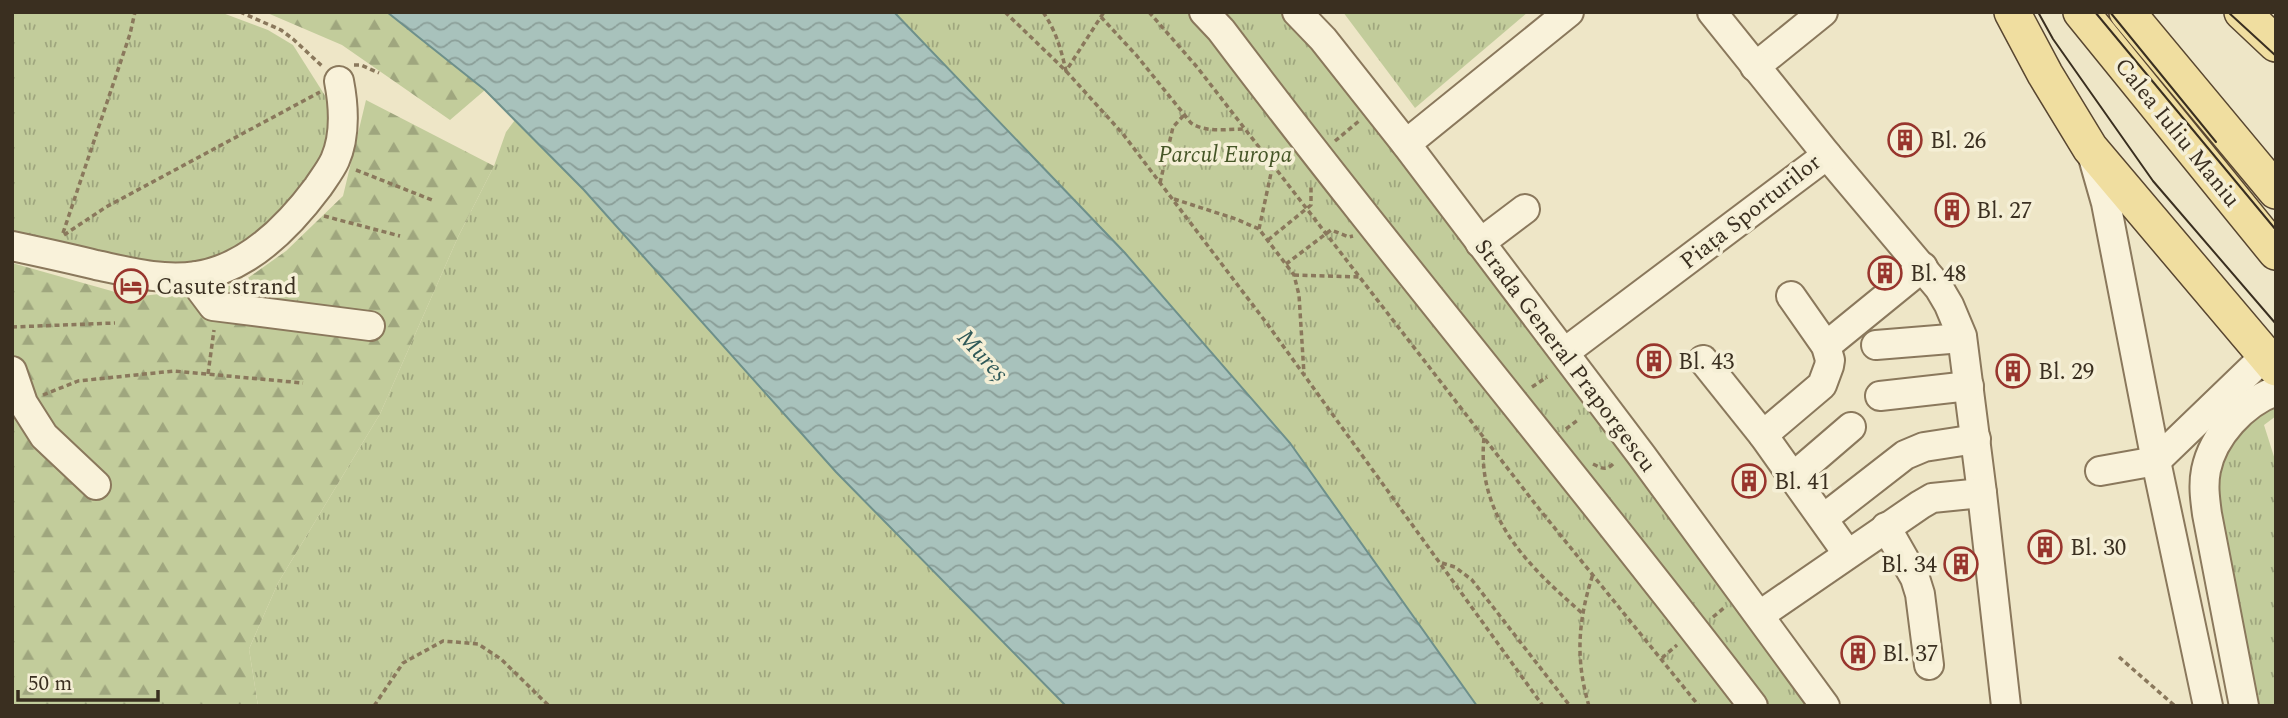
<svg xmlns="http://www.w3.org/2000/svg" width="2288" height="718" viewBox="0 0 2288 718" font-family="Spectral,serif">
<defs>
<pattern id="grass-tufts" width="24" height="20" patternUnits="userSpaceOnUse" patternTransform="scale(1.75)"><rect width="24" height="20" fill="#c2cc9b"/><path d="M3 7l-1-3M5 7V3M7 7l1-3M15 17l-1-3M17 17v-4M19 17l1-3" fill="none" stroke="#9fa67e"/></pattern>
<pattern id="forest-firs" width="22" height="20" patternUnits="userSpaceOnUse" patternTransform="scale(1.75)"><rect width="22" height="20" fill="#c2cc9b"/><path d="M5 1l3.5 6h-7zM16 11l3.5 6h-7z" fill="#9fa67e"/></pattern>
<pattern id="water-waves" width="16" height="10" patternUnits="userSpaceOnUse" patternTransform="scale(1.75)"><rect width="16" height="10" fill="#a8c2bc"/><path d="M0 5q4-4 8 0t8 0" fill="none" stroke="#8a9e98"/></pattern>
</defs>
<rect width="100%" height="100%" fill="#eee6c7"/>
<g fill="url(#grass-tufts)">
<polygon points="12,12 220,12 268,30 293,45 331,105 336,122 318,170 271,228 231,258 168,269 12,236"/>
<polygon points="894,12 1287,12 1329,57 1811,706 1477,706 1290,443 1125,253"/>
<polygon points="1343,12 1528,12 1415,108"/>
<polygon points="515,120 584,190 836,472 1066,706 258,706 249,649 278,583 380,414 458,237 494,166 506,132"/>
<path d="M2276,404V416L2264,425L2276,463V706H2258C2250,660 2241,614 2233,568C2227,533 2209,491 2223,456C2233,433 2256,418 2276,404Z"/>
</g>
<g fill="url(#forest-firs)">
<polygon points="265,12 387,12 485,90 450,120 342,45"/>
<polygon points="366,100 494,166 458,237 380,414 278,583 249,649 258,706 12,706 12,263 133,297 238,285 286,251 343,196"/>
</g>
<polygon fill="url(#water-waves)" stroke="#6e908b" stroke-width="2" points="387,12 894,12 1125,253 1290,443 1477,706 1066,706 836,472 584,190 485,90"/>
<g fill="none" stroke-linecap="round" stroke-linejoin="round">
<defs>
<g id="minor">
<path d="M1204,12L1221,30C1394,259 1579,478 1753,706"/>
<polyline points="1297,12 1323,39 1406,144 1642,456 1825,706"/>
<polyline points="1755,67 1823,12"/>
<polyline points="1406,144 1569,12"/>
<polyline points="2092,154 2106,203 2156,461 2208,706"/>
<polyline points="1827,155 1939,288 1949,305 1962,336 1982,493 2006,706"/>
<polyline points="1480,243 1525,209"/>
<path d="M12,246C40,252 68,258 96,265C129,272 162,281 196,276C247,269 289,226 318,187C324,178 331,169 335,160C346,135 344,107 339,81"/>
<polyline points="197,276 201,290 213,306 370,326"/>
<polyline points="1791,296 1826,346 1830,360 1829,366 1822,385 1763,435 1847,553"/>
<polyline points="1876,345 1962,338"/>
<polyline points="1826,346 1923,267"/>
<polyline points="1565,352 1827,155 1712,12"/>
<polyline points="1703,360 1763,435"/>
<polyline points="12,371 23,403 44,436 96,485"/>
<polyline points="1880,396 1969,386"/>
<polyline points="2100,471 2156,461 2265,356"/>
<polyline points="1794,476 1851,427"/>
<polyline points="1824,518 1905,455 1924,447 1976,439"/>
<polyline points="1886,527 1915,578 1920,594 1929,665"/>
<polyline points="1760,615 1920,505 1932,498 1982,493"/>
<path d="M2244,706L2207,514C2205,499 2203,485 2206,470C2213,436 2243,403 2276,391"/>
</g>
<g id="major">
<polyline points="2012,12 2045,74 2090,148 2276,368"/>
<polyline points="2081,12 2276,252"/>
<polyline points="2127,12 2276,191"/>
<polyline points="2242,12 2276,44"/>
</g>
</defs>
<use href="#minor" stroke="#8a785c" stroke-width="32"/>
<use href="#major" stroke="#584630" stroke-width="38"/>
<g stroke="#8a785c" stroke-width="3.5" stroke-dasharray="5 3.5" stroke-linecap="butt">
<polyline points="240,12 281,30 293,39 322,66"/>
<polyline points="1005,12 1066,71 1123,134 1268,325 1543,706"/>
<path d="M1043,12C1056,31 1061,49 1066,71L1104,12"/>
<polyline points="1149,12 1197,67 1536,505 1699,706"/>
<path d="M1101,17L1137,56L1191,123C1206,133 1227,129 1244,129"/>
<polyline points="354,65 361,65 379,73"/>
<polyline points="1335,141 1359,121"/>
<polyline points="356,170 432,200"/>
<polyline points="1160,183 1173,127 1184,115"/>
<polyline points="1174,199 1236,219 1259,229 1294,275 1299,295 1304,374"/>
<polyline points="324,216 400,236"/>
<polyline points="1259,229 1273,164"/>
<polyline points="63,233 130,34 135,12"/>
<polyline points="64,235 106,207 320,92"/>
<polyline points="1268,240 1311,205 1311,185"/>
<polyline points="1286,264 1331,230 1349,237 1353,236"/>
<polyline points="1294,275 1361,277"/>
<polyline points="12,327 115,323"/>
<polyline points="208,374 214,330"/>
<polyline points="1532,387 1547,377"/>
<polyline points="43,395 78,381 174,371 303,383"/>
<polyline points="1566,429 1579,419"/>
<path d="M1484,438C1476,516 1528,566 1582,613"/>
<path d="M1593,464C1601,468 1606,471 1613,464"/>
<polyline points="1442,563 1455,567 1472,580 1570,706"/>
<polyline points="1713,617 1725,607"/>
<polyline points="2119,657 2175,706"/>
<polyline points="1662,658 1677,645"/>
<polyline points="374,706 403,663 443,641 478,644 501,659 549,706"/>
<path d="M1589,706C1575,659 1578,620 1593,574"/>
</g>
<use href="#minor" stroke="#f9f2da" stroke-width="28"/>
<use href="#major" stroke="#f0dea0" stroke-width="35"/>
<g stroke="#3a2f20" stroke-width="2">
<polyline points="2038,12 2053,39 2153,181 2276,324"/>
<polyline points="2095,12 2276,230"/>
<polyline points="2110,12 2216,142"/>
<polyline points="2228,12 2276,56"/>
</g>
</g>
<defs>
<symbol id="building-ring" viewBox="-11 -11 22 22"><circle r="9.5" fill="#f5efd6" stroke="#98352d" stroke-width="1.5"/><path d="M-4-6H4V6H1V3H-1V6H-4ZM-2.5-4.3h1.7v1.8h-1.7ZM.8-4.3h1.7v1.8H.8ZM-2.5-1h1.7V.8h-1.7ZM.8-1h1.7V.8H.8Z" fill="#98352d"/></symbol>
<symbol id="hotel-ring" viewBox="-11 -11 22 22"><circle r="9.5" fill="#f5efd6" stroke="#98352d" stroke-width="1.5"/><path d="M-6-4.5h1.5V1H6V5H4.5V3h-9V5H-6ZM-4 0a1.8 1.8 0 1 1 3.6 0ZM.5 0V-2.5h3Q6-2.5 6 0Z" fill="#98352d"/></symbol>
</defs>
<g fill-rule="evenodd">
<use href="#building-ring" x="1886" y="121" width="38" height="38"/>
<use href="#building-ring" x="1933" y="191" width="38" height="38"/>
<use href="#building-ring" x="1866" y="254" width="38" height="38"/>
<use href="#hotel-ring" x="112" y="267" width="38" height="38"/>
<use href="#building-ring" x="1635" y="342" width="38" height="38"/>
<use href="#building-ring" x="1994" y="352" width="38" height="38"/>
<use href="#building-ring" x="1730" y="462" width="38" height="38"/>
<use href="#building-ring" x="2026" y="528" width="38" height="38"/>
<use href="#building-ring" x="1942" y="545" width="38" height="38"/>
<use href="#building-ring" x="1839" y="634" width="38" height="38"/>
</g>
<g text-anchor="middle" stroke-width="7" stroke-linejoin="round" paint-order="stroke">
<g font-size="23" fill="#3a2f20" stroke="#f5efd6">
<text transform="translate(2178 132) rotate(51)" y="8">Calea Iuliu Maniu</text>
<text transform="translate(1750 211) rotate(-38)" y="8">Piața Sporturilor</text>
<text transform="translate(1566 355) rotate(53)" y="8">Strada General Praporgescu</text>
</g>
<g font-size="23" fill="#3a2f20" stroke="#f5efd6" text-anchor="start">
<text x="1930" y="148">Bl. 26</text>
<text x="1976" y="218">Bl. 27</text>
<text x="1910" y="281">Bl. 48</text>
<text x="156" y="294">Casute strand</text>
<text x="1678" y="369">Bl. 43</text>
<text x="2038" y="379">Bl. 29</text>
<text x="1774" y="489">Bl. 41</text>
<text x="2070" y="555">Bl. 30</text>
<text x="1937" y="572" text-anchor="end">Bl. 34</text>
<text x="1882" y="661">Bl. 37</text>
</g>
<g font-size="23" font-style="italic" fill="#465627" stroke="#f5efd6">
<text x="1225" y="162">Parcul Europa</text>
</g>
<g font-size="24" font-style="italic" fill="#2f5959" stroke="#f5efd6">
<text transform="translate(983 355) rotate(47)" y="8">Mureș</text>
</g>
</g>
<rect width="2288" height="718" fill="none" stroke="#3a2f20" stroke-width="28"/>
<path d="M18 690v10h140v-10" fill="none" stroke="#3a2f20" stroke-width="3.5"/>
<text x="28" y="690" font-size="21" fill="#3a2f20" stroke="#f5efd6" stroke-width="5" paint-order="stroke">50 m</text>
</svg>
